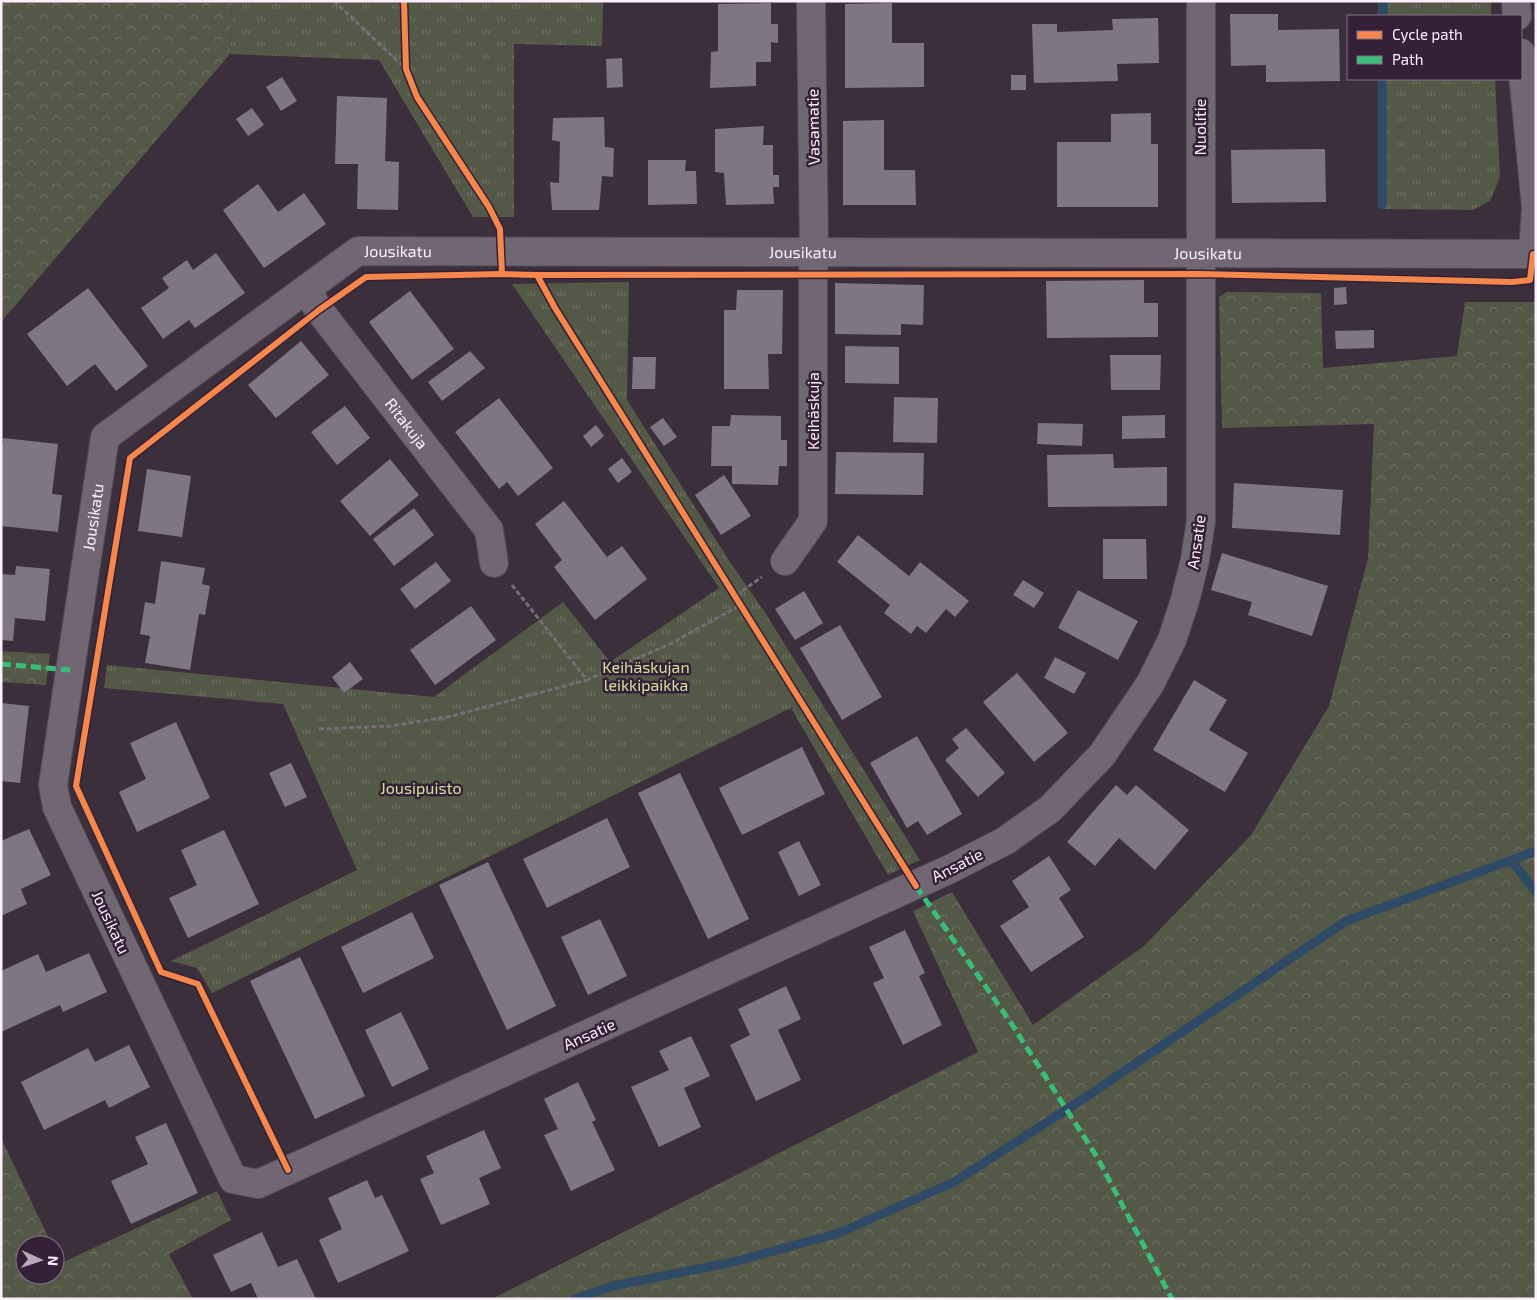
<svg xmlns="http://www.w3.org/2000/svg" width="1537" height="1300" viewBox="0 0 1537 1300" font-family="'Exo 2',sans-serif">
<defs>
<pattern id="forest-crowns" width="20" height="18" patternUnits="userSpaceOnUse" patternTransform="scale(1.25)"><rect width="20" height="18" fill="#545846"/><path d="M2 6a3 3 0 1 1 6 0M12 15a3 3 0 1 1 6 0" fill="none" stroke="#6e7062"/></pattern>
<pattern id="park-tufts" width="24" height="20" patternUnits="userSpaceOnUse" patternTransform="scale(1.25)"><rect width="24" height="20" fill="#545846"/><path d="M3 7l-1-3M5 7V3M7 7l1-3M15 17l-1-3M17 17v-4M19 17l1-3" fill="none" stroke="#6e7062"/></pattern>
</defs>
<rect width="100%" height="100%" fill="#3b2f3c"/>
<g fill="url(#forest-crowns)">
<polygon points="1,1 232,1 230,54 1,322"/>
<polygon points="1227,292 1321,293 1323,368 1457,356 1465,302 1536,302 1536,1299 492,1299 978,1052 913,911 952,892 1033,1025 1144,946 1251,835 1329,706 1368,558 1374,424 1222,428 1219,297"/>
<polygon points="1,651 50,654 46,685 1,682"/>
<polygon points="1,1138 52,1245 25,1245 25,1275 55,1275 55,1251 61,1263 217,1191 231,1220 169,1254 193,1299 1,1299"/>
</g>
<g fill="url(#park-tufts)">
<polygon points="232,1 603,1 602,46 514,44 514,217 473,217 379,60 230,54"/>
<rect x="1378" y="1" width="113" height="15"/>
<polygon points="1378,79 1495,79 1500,177 1490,201 1473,210 1380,209"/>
<polygon points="629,282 627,400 730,562 764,611 920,860 888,875 791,708 212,993 197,968 171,961 357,870 283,704 104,688 107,665 434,697 563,602 610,662 719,588 512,284"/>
</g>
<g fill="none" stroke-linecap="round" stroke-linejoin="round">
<g stroke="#2f4a66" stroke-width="9">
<polyline points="1383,16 1383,1"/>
<polyline points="1382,205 1382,79"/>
<polyline points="1511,860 1536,892"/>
<polyline points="575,1299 613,1286 733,1262 839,1233 954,1182 1086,1097 1346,921 1536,851"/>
</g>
</g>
<g fill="#7e7682">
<polygon points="771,3 771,24 778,24 778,43 771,42 771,62 756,62 756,86 710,88 711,52 718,51 718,4"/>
<polygon points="892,3 892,43 924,43 924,87 845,88 845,4"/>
<polygon points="1230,14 1278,14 1278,30 1339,29 1340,81 1266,82 1266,65 1231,66"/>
<polygon points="1158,18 1159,63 1117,64 1118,81 1034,83 1032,24 1057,24 1057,32 1113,30 1112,19"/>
<polygon points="622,58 623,87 607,88 606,59"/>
<rect x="1011" y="75" width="15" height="15"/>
<polygon points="282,77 297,101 281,111 266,87"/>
<polygon points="337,96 387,98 385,161 399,162 398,210 357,209 358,164 335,164"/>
<polygon points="252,108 264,125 248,136 236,119"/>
<polygon points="1151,113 1151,144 1158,144 1158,207 1057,207 1057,142 1111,142 1111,114"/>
<polygon points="604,117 605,147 614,148 613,177 602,176 599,210 552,210 550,182 559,183 560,142 552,140 553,118"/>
<polygon points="884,120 884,170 915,170 916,205 843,205 843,121"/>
<polygon points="764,126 763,145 773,145 773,175 779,175 779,187 773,187 774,204 726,205 724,173 715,172 715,129"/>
<polygon points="1325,149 1326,202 1232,203 1231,150"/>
<polygon points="648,160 686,160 685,171 696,171 697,204 648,205"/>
<polygon points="258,184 278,212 304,193 326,224 264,268 223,210"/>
<polygon points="216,253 245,293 195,328 189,320 163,339 141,308 169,288 162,278 187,260 193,270"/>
<polygon points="1144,280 1144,303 1158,303 1158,337 1047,338 1046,281"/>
<polygon points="835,283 924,285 923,325 901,324 901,335 835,334"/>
<polygon points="1346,287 1347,304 1334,305 1334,288"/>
<polygon points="88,288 148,366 116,391 95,364 67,386 27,334"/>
<polygon points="737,290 783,290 782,354 768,354 769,389 724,389 724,310 736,310"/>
<polygon points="410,291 454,349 412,380 369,322"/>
<polygon points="1374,330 1374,348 1336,349 1335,331"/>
<polygon points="301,341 329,375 276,418 248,385"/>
<polygon points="845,346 899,347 899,384 845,383"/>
<polygon points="470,351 485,368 442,401 428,382"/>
<polygon points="1110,355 1161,355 1160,390 1111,390"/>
<polygon points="633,357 656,357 655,389 632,389"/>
<polygon points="894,397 938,398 937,443 893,442"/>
<polygon points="499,398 553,468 518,496 507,482 499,489 455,432"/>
<polygon points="345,406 370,438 337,465 311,432"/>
<polygon points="731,415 781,416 781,440 787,440 787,466 779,466 778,485 732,484 732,466 711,466 712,426 730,426"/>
<polygon points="1165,415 1165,438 1122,439 1122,416"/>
<polygon points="663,418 677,437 664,446 650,427"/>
<polygon points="1038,423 1083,424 1082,446 1037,444"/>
<polygon points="596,425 604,436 591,447 583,436"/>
<polygon points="3,438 58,444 52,494 62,495 58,532 1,526 1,454"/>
<polygon points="836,452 924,453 923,495 835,494"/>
<polygon points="1113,454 1114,468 1167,467 1167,506 1048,507 1047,455"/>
<polygon points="622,458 632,472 618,483 608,469"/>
<polygon points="390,459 419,495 370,536 340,501"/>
<polygon points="147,469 191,476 182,537 138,531"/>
<polygon points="724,475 751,516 721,535 695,495"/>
<polygon points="1234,483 1343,490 1340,535 1232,528"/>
<polygon points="564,501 607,557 622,546 647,579 595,620 554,567 562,560 535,524"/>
<polygon points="414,508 434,535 394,566 373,539"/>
<polygon points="858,535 909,576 920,562 969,601 955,617 946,609 926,633 917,626 911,634 884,613 890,605 837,562"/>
<polygon points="1103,539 1146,539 1147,579 1103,579"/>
<polygon points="1222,553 1328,586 1312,636 1248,615 1252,602 1211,590"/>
<polygon points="161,561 205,568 202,584 210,586 205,615 199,614 190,670 145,663 150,636 140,634 145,602 155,604"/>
<polygon points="436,562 451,581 415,609 400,589"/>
<polygon points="16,566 50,569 45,621 15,618 13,641 1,640 1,574 15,575"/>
<polygon points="1023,580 1044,593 1034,608 1013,595"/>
<polygon points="1078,590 1138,621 1118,660 1058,628"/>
<polygon points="804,591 823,623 795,640 775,609"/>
<polygon points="471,606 496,640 435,685 410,650"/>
<polygon points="840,625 882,697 842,720 800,648"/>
<polygon points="1055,657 1086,673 1074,694 1044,678"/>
<polygon points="350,662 363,679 344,693 332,677"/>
<polygon points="1017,673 1068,733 1034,762 983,702"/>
<polygon points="1194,680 1227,700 1209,730 1248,753 1225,792 1153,750"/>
<polygon points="1,703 29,706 20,783 1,781"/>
<polygon points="176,722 210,798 137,832 119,792 146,779 130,743"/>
<polygon points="966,728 1005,773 978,797 945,760 959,748 952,739"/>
<polygon points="917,736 962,814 927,835 918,821 907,828 870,763"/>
<polygon points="802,747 825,794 742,835 719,788"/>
<polygon points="291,763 307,797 285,807 269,773"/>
<polygon points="680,773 749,919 708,939 638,793"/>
<polygon points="1116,785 1127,795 1136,785 1189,830 1155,870 1119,838 1095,866 1067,842"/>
<polygon points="607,818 630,867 547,908 523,859"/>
<polygon points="29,829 51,875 21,889 27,904 1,916 1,841"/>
<polygon points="224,830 259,904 188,938 169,898 197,885 181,850"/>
<polygon points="799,841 821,885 799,896 778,852"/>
<polygon points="1049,856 1071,890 1059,898 1084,937 1031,972 1000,926 1029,907 1012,881"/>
<polygon points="488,862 556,1006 507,1030 439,885"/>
<polygon points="412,912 434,958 363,993 341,947"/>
<polygon points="600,919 627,976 588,995 561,937"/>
<polygon points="905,930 925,973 919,976 942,1025 903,1045 873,983 884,978 869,947"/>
<polygon points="89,953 107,992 63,1012 60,1005 1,1032 1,971 38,954 46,972"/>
<polygon points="300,957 365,1096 315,1119 250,981"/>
<polygon points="786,986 801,1019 778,1030 801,1080 756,1101 730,1045 750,1035 738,1009"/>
<polygon points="401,1012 429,1069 392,1087 365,1030"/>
<polygon points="691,1036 710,1076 684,1088 701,1127 659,1147 631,1087 669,1070 659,1051"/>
<polygon points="129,1045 150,1087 109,1108 105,1100 44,1130 21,1082 88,1048 95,1062"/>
<polygon points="578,1082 596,1120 592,1122 615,1170 571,1191 544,1135 558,1129 544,1099"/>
<polygon points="166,1123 198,1193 131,1224 111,1181 148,1164 135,1137"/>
<polygon points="484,1130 501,1168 479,1178 490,1204 441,1225 420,1179 434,1173 426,1156"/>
<polygon points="367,1180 375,1198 382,1195 409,1251 338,1283 319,1240 342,1229 328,1198"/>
<polygon points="262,1232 278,1267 297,1259 316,1299 258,1299 251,1283 231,1292 213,1255"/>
</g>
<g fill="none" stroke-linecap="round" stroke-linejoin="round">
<defs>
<g id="minor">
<path id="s1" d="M1201,1V521L1195,560L1185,600L1172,640L1150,684L1102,755L1050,809L1005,841L950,869L258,1184L233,1179L57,807L53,785L105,437L358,251L1533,254H1536"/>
<polyline points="1516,1 1517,16"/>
<polyline points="1521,53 1536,207 1533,254"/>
<path id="s2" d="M306,289L319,310L489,530L494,563"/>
<polyline points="785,561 813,521 813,274 814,252 811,1"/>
</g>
</defs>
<use href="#minor" stroke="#564c57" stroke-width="30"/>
<g stroke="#766d77" stroke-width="3" stroke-dasharray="5 2.5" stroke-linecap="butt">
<polyline points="334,1 406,69"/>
<polyline points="404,1 406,69 417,97 489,207 497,223"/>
<polyline points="512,585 587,680 670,644 741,605"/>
<polyline points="736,595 762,577"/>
<polyline points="319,729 391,726 452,716 587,680"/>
</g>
<use href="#minor" stroke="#716772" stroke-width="28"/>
<g stroke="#3abd76" stroke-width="5" stroke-dasharray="10 5" stroke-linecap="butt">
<polyline points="1,664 70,670"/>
<polyline points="916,886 1011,1023 1097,1157 1172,1299"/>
</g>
<defs>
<g id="cycleway">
<polyline points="404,1 406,69 417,97 489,207 500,229 502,274"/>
<polyline points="537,275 555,308 916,886"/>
<polyline points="288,1170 198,984 161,972 76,786 130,458 319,310 366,277 502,274 537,275 1201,274 1512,282 1530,280 1533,254"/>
</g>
</defs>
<use href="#cycleway" stroke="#352137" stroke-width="9"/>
<use href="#cycleway" stroke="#f5874c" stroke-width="6"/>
</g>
<g text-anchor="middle" stroke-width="5" stroke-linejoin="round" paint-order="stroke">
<g font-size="16" fill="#fceefd" stroke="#352137">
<text transform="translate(813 127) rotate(-91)" y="6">Vasamatie</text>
<text transform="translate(1200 127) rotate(-90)" y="6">Nuolitie</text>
<text dy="6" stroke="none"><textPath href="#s1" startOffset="2895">Jousikatu</textPath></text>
<text dy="6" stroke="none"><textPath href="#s1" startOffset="3300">Jousikatu</textPath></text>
<text dy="6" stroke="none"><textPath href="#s1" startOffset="3705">Jousikatu</textPath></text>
<text transform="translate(813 411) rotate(-90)" y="6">Keihäskuja</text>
<text dy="6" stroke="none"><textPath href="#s2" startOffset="168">Ritakuja</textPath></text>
<text dy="6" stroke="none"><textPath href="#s1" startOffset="2460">Jousikatu</textPath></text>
<text transform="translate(1196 542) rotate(-82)" y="6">Ansatie</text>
<text transform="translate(957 865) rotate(-27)" y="6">Ansatie</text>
<text transform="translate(111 922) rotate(65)" y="6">Jousikatu</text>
<text transform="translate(589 1034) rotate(-24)" y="6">Ansatie</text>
</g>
<g font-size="16" fill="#cfe19d" stroke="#352137">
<text x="646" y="673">Keihäskujan<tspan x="646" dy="18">leikkipaikka</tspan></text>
<text x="421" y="794">Jousipuisto</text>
</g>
</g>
<rect width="1537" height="1300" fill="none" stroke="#fceefd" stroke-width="5"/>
<rect x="1347" y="15" width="175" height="65" fill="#352137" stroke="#857386"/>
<rect x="1357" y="31" width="25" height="8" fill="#f5874c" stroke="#857386"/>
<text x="1392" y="40" font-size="15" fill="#fceefd">Cycle path</text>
<rect x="1357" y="56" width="25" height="8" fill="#3abd76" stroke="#857386"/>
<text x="1392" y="65" font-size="15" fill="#fceefd">Path</text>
<g transform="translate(40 1260) rotate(93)"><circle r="24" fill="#352137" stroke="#857386"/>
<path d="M0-4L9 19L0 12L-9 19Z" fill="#b8abb9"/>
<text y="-8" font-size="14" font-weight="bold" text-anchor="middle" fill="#fceefd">N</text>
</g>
</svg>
